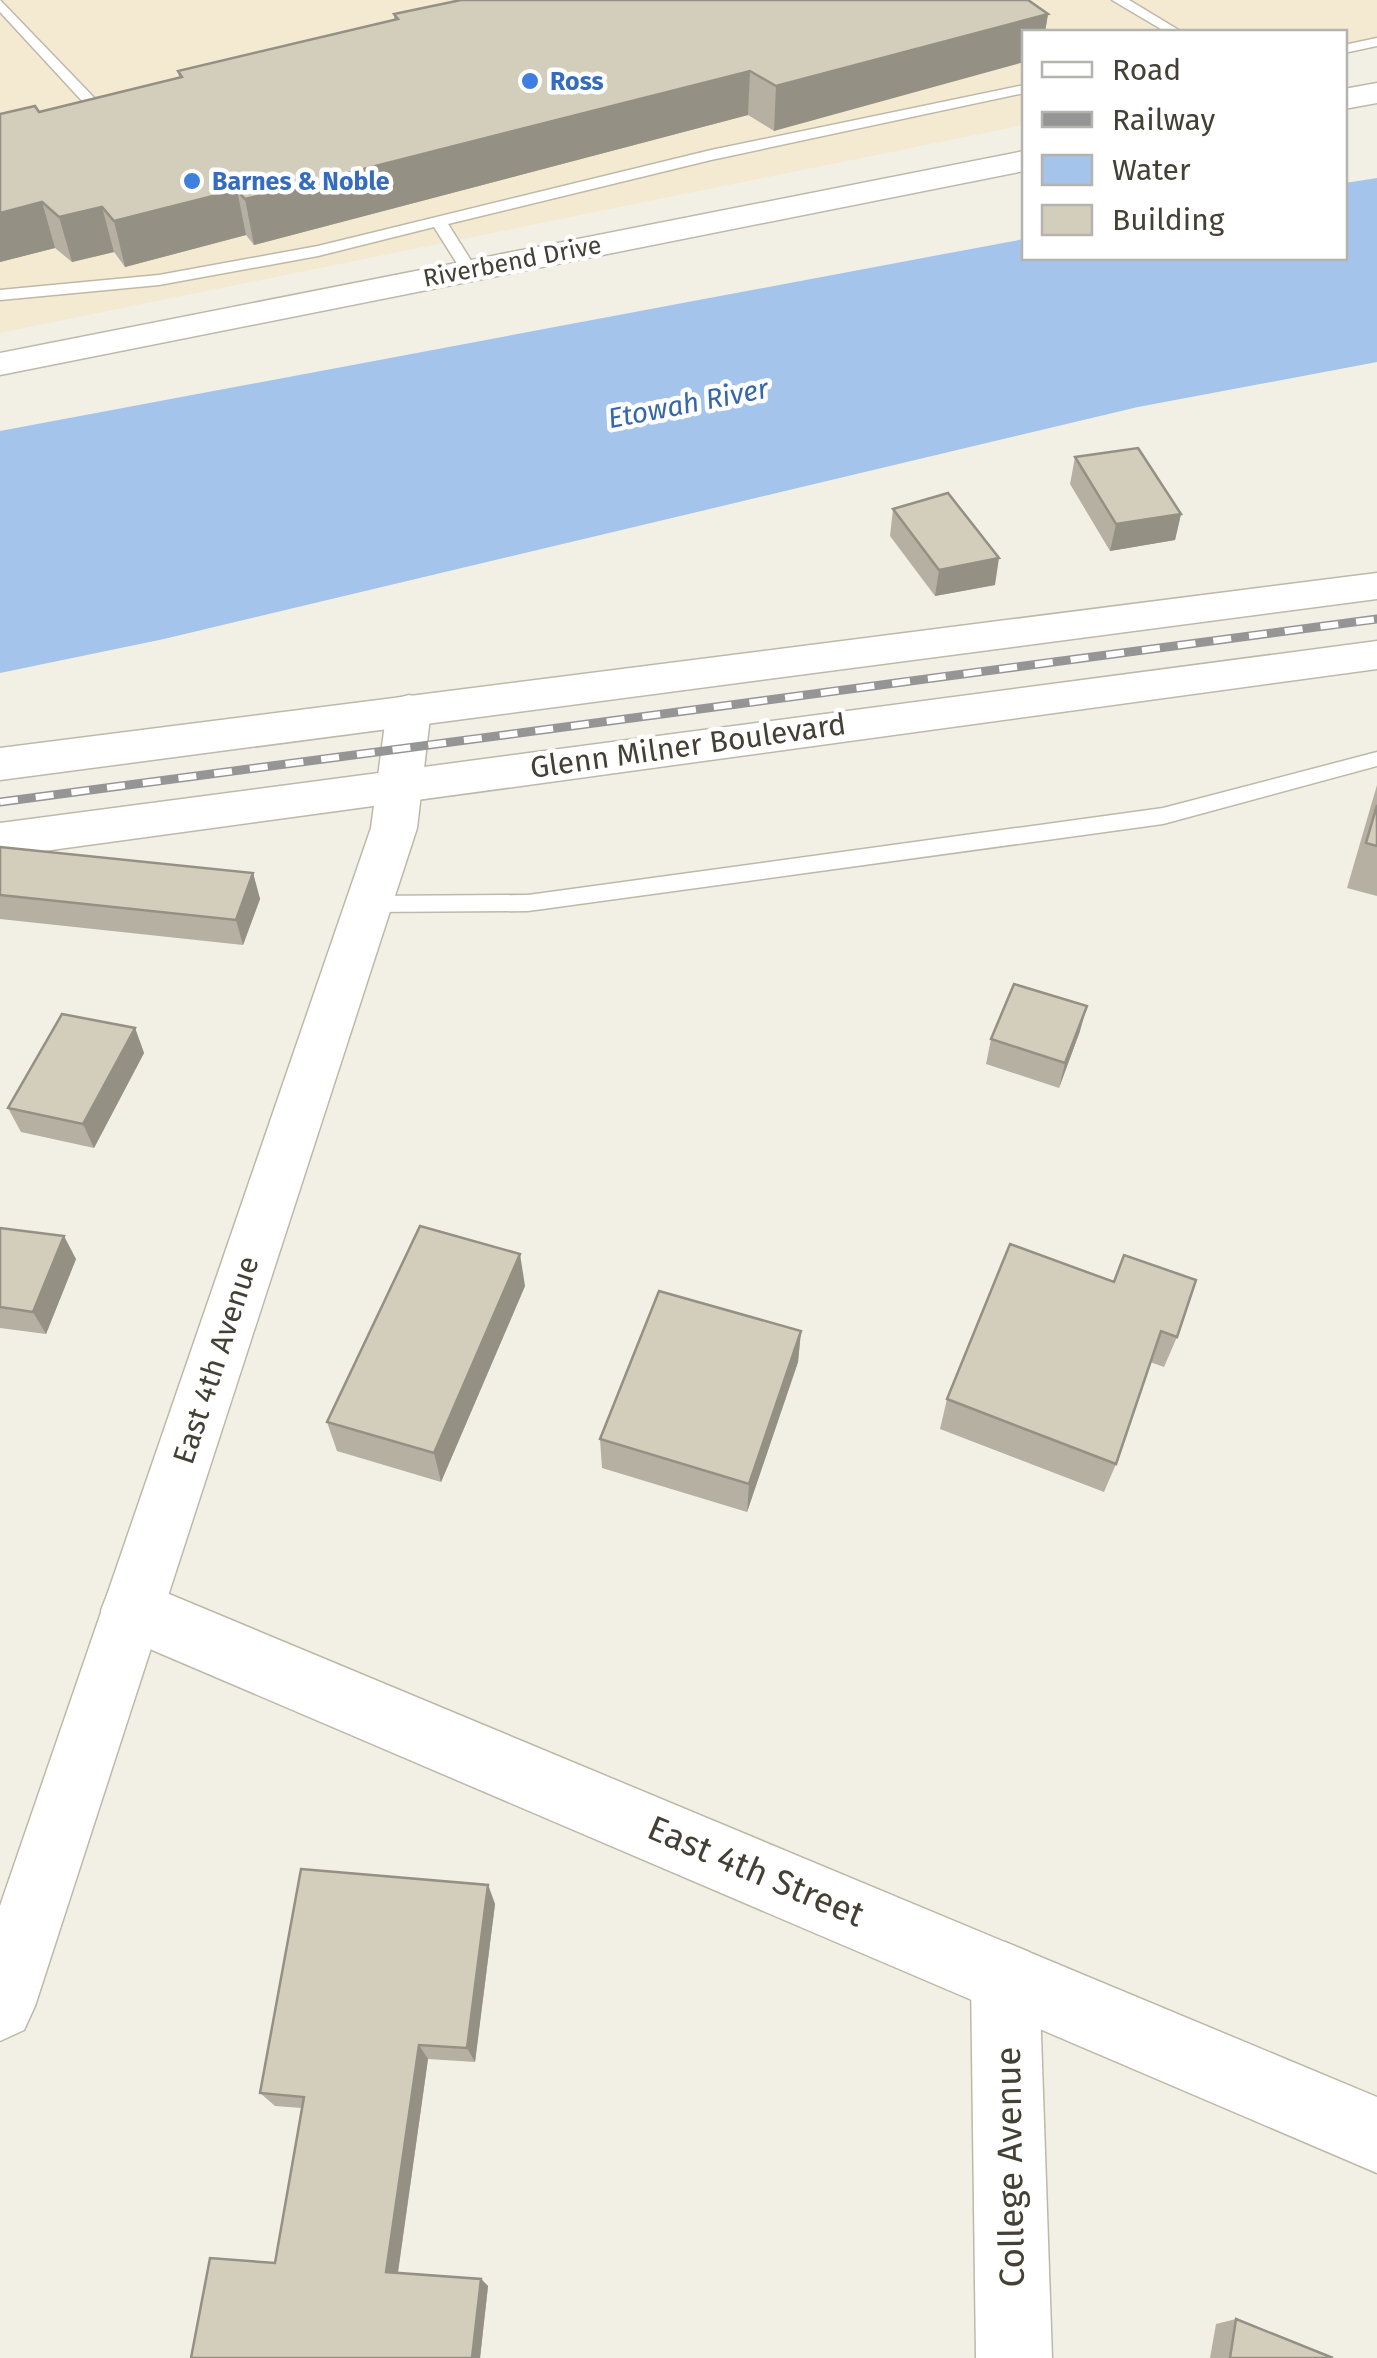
<svg xmlns="http://www.w3.org/2000/svg" width="1377" height="2358" viewBox="0 0 1377 2358" font-family="'Fira Sans',sans-serif">
<rect width="100%" height="100%" fill="#f2f0e5"/>
<polygon fill="#f3ead1" points="0,0 1377,0 1377,47 1345,54 1344,32 1024,32 1024,125 0,333"/>
<polygon fill="#a4c4ec" points="1377,178 1377,362 1138,407 164,639 0,673 0,431 1024,239 1024,258 1344,258 1345,183"/>
<g fill="none" stroke-linecap="round" stroke-linejoin="round">
<defs>
<g id="service">
<polygon points="0,0 105,109 105,115 95,115 0,12"/>
<polygon points="1112,0 1129,0 1182,32 1166,32"/>
<polygon points="1377,38 1377,46 1344,53 1344,45"/>
<polygon points="1024,85 1024,93 711,160 448,224 477,270 469,275 463,273 434,227 318,256 159,285 0,300 0,290 159,275 318,246 711,150"/>
<polygon points="1377,752 1377,766 1163,824 528,911 368,912 357,904 368,896 528,895 1163,808"/>
</g>
<g id="minor">
<polygon points="409,695 424,699 431,709 417,828 35,2006 24,2030 0,2041 0,1906 371,828 387,709 394,699"/>
<polygon points="1005,1942 1029,1952 1039,1976 1052,2358 976,2358 971,1976 981,1952"/>
</g>
<g id="tertiary">
<polygon points="1377,83 1377,103 1344,109 1344,89"/>
<polygon points="1024,151 1024,171 0,375 0,353"/>
<polygon points="1377,573 1377,599 0,780 0,748"/>
<polygon points="1377,641 1377,669 0,857 0,823"/>
<polygon points="133,1579 1377,2097 1377,2173 110,1632 101,1610 110,1588"/>
</g>
</defs>
<use href="#service" stroke="#bdb9a9" stroke-width="3"/>
<use href="#minor" stroke="#bdb9a9" stroke-width="3"/>
<use href="#tertiary" stroke="#bdb9a9" stroke-width="3"/>
<use href="#service" fill="#fff" fill-rule="evenodd"/>
<use href="#minor" fill="#fff" fill-rule="evenodd"/>
<use href="#tertiary" fill="#fff" fill-rule="evenodd"/>
<defs>
<polyline id="rail" points="0,802 1377,619"/>
</defs>
<use href="#rail" stroke="#959595" stroke-width="9"/>
<use href="#rail" stroke="#fff" stroke-width="6" stroke-dasharray="18" stroke-linecap="butt"/>
</g>
<g fill="#b5b0a2">
<polygon points="394,14 1048,14 1045,32 1024,32 774,131 748,115 254,245 246,235 125,267 114,252 72,262 55,248 0,262 39,112 179,78 178,71 394,20"/>
<polygon points="1075,457 1181,514 1175,540 1110,551 1070,484"/>
<polygon points="893,509 995,585 935,596 890,536"/>
<polygon points="1377,785 1377,896 1347,888"/>
<polygon points="0,847 253,873 260,899 243,945 0,919"/>
<polygon points="135,1028 144,1053 94,1148 21,1132 8,1108"/>
<polygon points="1080,1031 1059,1088 986,1064 991,1039"/>
<polygon points="0,1228 76,1259 46,1334 0,1328"/>
<polygon points="1010,1244 1177,1337 1164,1367 1150,1362 1116,1464 1104,1492 940,1429 947,1399"/>
<polygon points="525,1286 441,1482 337,1451 327,1422"/>
<polygon points="801,1331 798,1362 747,1512 602,1468 600,1439"/>
<polygon points="488,1885 495,1904 475,2062 428,2059 398,2273 481,2279 488,2286 480,2358 191,2358 275,2263 302,2108 275,2106 260,2093"/>
<polygon points="1236,2319 1333,2358 1210,2358 1216,2324"/>
</g>
<g fill="#949084">
<polygon points="1048,14 1045,32 1024,32 1024,62 774,131 776,86"/>
<polygon points="750,71 748,115 254,245 245,199"/>
<polygon points="237,190 246,235 125,267 114,221"/>
<polygon points="42,202 55,248 0,262 0,213"/>
<polygon points="102,207 114,252 72,262 59,217"/>
<polygon points="1181,514 1175,540 1110,551 1116,524"/>
<polygon points="999,558 995,585 935,596 939,570"/>
<polygon points="253,873 260,899 243,945 236,920"/>
<polygon points="1087,1006 1080,1031 1059,1088 1065,1063"/>
<polygon points="135,1028 144,1053 94,1148 83,1124"/>
<polygon points="64,1236 76,1259 46,1334 33,1312"/>
<polygon points="520,1254 525,1286 441,1482 434,1453"/>
<polygon points="801,1331 798,1362 747,1512 749,1484"/>
<polygon points="488,1885 495,1904 475,2062 467,2048"/>
<polygon points="419,2045 428,2059 397,2278 386,2272"/>
<polygon points="481,2279 488,2286 480,2358 472,2358"/>
</g>
<g fill="#d3cdbc" stroke="#949084" stroke-width="2.5">
<polygon points="461,0 1028,0 1048,14 776,86 750,71 245,199 237,190 114,221 102,207 59,217 42,202 0,213 0,114 35,106 39,112 182,77 178,71 398,19 394,14"/>
<polygon points="1138,448 1181,514 1116,524 1075,457"/>
<polygon points="948,493 999,558 939,570 893,509"/>
<polygon points="1377,805 1377,846 1366,843"/>
<polygon points="0,847 253,873 236,920 0,895"/>
<polygon points="1014,984 1087,1006 1065,1063 991,1039"/>
<polygon points="62,1014 135,1028 83,1124 8,1108"/>
<polygon points="420,1226 520,1254 434,1453 327,1422"/>
<polygon points="0,1228 64,1236 33,1312 0,1307"/>
<polygon points="1010,1244 1114,1282 1124,1255 1196,1280 1177,1337 1161,1331 1116,1464 947,1399"/>
<polygon points="659,1291 801,1331 749,1484 600,1439"/>
<polygon points="301,1869 488,1885 467,2048 419,2045 386,2272 481,2279 472,2358 191,2358 210,2258 275,2263 304,2097 260,2093"/>
<polygon points="1236,2319 1333,2358 1230,2358"/>
</g>
<g fill="#3f7fe0" stroke="#fff" stroke-width="4">
<circle cx="530" cy="81" r="10"/>
<circle cx="192" cy="181" r="10"/>
</g>
<g text-anchor="middle" stroke-width="9" stroke-linejoin="round" paint-order="stroke">
<g font-size="25" font-weight="bold" fill="#366cbe" stroke="#fff" text-anchor="start">
<text x="550" y="90">Ross</text>
<text x="212" y="190">Barnes &amp; Noble</text>
</g>
<g font-size="25" fill="#444035" stroke="#fff">
<text transform="translate(512 261) rotate(-11)" y="9">Riverbend Drive</text>
</g>
<g font-size="28" font-style="italic" fill="#3566aa" stroke="#fff">
<text transform="translate(688 403) rotate(-11)" y="10">Etowah River</text>
</g>
<g font-size="30" fill="#444035" stroke="#fff">
<text transform="translate(688 746) rotate(-8)" y="10">Glenn Milner Boulevard</text>
<text transform="translate(216 1360) rotate(-72)" y="10">East 4th Avenue</text>
</g>
<g font-size="35" fill="#444035" stroke="#fff">
<text transform="translate(756 1871) rotate(23)" y="12">East 4th Street</text>
<text transform="translate(1010 2167) rotate(-91)" y="12">College Avenue</text>
</g>
</g>
<rect x="1022" y="30" width="325" height="230" fill="#ffffff" stroke="#b4b3ae" stroke-width="2.5"/>
<rect x="1042" y="62" width="50" height="15" fill="#ffffff" stroke="#b4b3ae" stroke-width="2.5"/>
<text x="1112" y="80" font-size="30" fill="#444035">Road</text>
<rect x="1042" y="112" width="50" height="15" fill="#959595" stroke="#b4b3ae" stroke-width="2.5"/>
<text x="1112" y="130" font-size="30" fill="#444035">Railway</text>
<rect x="1042" y="155" width="50" height="30" fill="#a4c4ec" stroke="#b4b3ae" stroke-width="2.5"/>
<text x="1112" y="180" font-size="30" fill="#444035">Water</text>
<rect x="1042" y="205" width="50" height="30" fill="#d3cdbc" stroke="#b4b3ae" stroke-width="2.5"/>
<text x="1112" y="230" font-size="30" fill="#444035">Building</text>
</svg>
